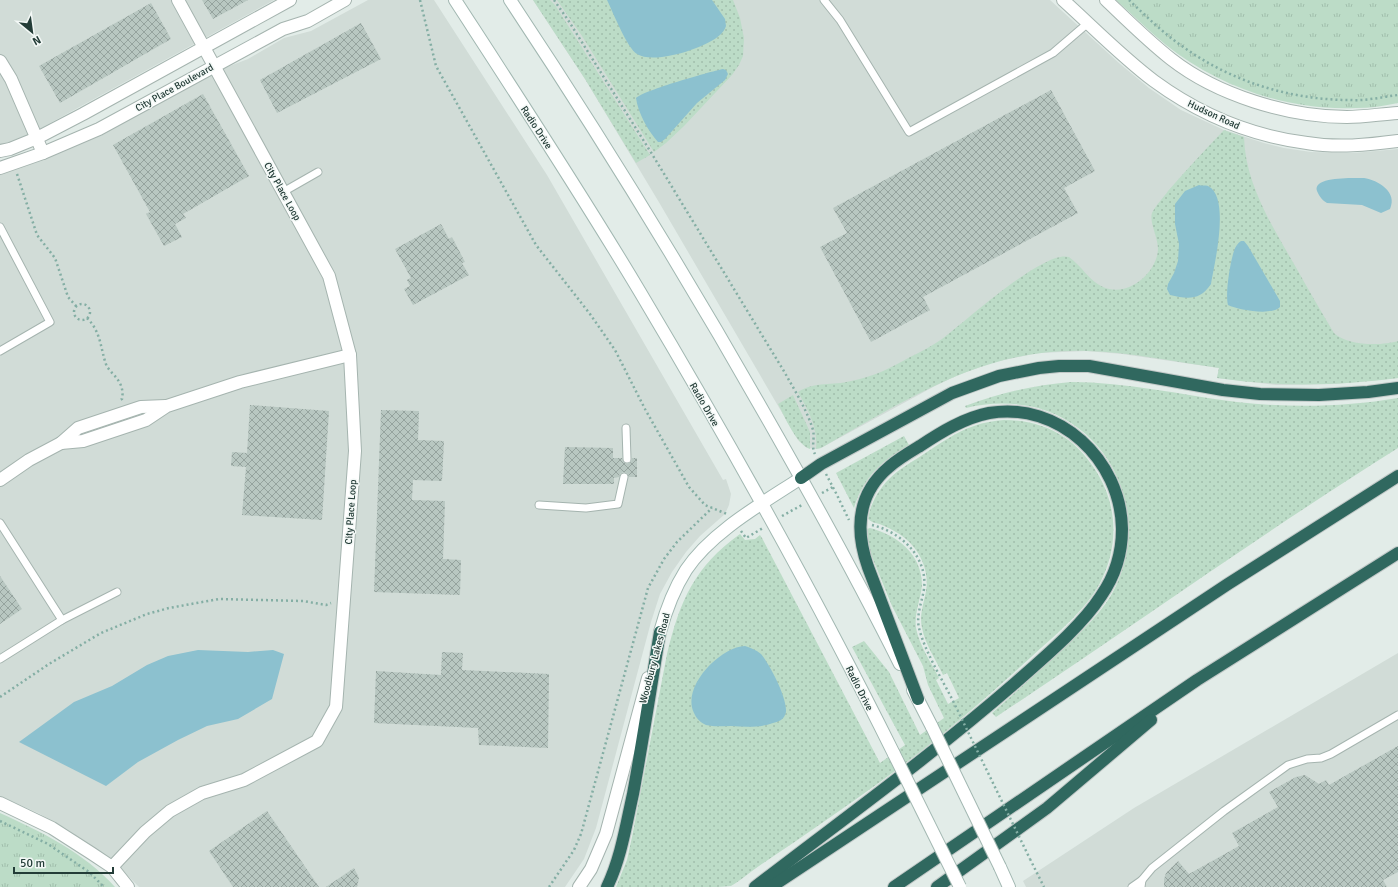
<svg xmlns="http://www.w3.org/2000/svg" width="1398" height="887" viewBox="0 0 1398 887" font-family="Signika,sans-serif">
<defs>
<pattern id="grass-dots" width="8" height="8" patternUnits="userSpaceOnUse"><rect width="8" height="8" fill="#bcdcc7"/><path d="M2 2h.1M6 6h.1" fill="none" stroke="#a1beac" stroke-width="1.8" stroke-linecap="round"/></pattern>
<pattern id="park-tufts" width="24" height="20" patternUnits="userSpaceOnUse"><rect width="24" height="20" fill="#bcdcc7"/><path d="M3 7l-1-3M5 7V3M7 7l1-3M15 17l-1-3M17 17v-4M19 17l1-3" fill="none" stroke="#a1beac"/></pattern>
<pattern id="building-cross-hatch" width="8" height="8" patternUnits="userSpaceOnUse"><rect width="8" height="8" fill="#b8c7c1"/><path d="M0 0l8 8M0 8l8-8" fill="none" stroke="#95a39e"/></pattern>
</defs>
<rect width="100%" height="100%" fill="#e2ece8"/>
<g fill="#d1dcd7">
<polygon points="0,0 274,0 23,138 0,146"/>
<polygon points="368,0 434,0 547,175 723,480 726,479 731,494 729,505 725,514 700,536 686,552 672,572 660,594 651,622 596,828 584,859 565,887 139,887 117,865 67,829 38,813 0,796 0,174 27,165 64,150 206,75 248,59 284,38 311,31"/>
<polygon points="533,0 1050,0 1119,63 1149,88 1181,110 1224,130 1264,143 1284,148 1311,152 1353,153 1398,149 1398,378 1336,384 1276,385 1217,378 1219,368 1122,354 1086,351 1039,353 994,362 958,375 935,386 821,448 816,449 807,448 798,440 660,204 585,79"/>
<polygon points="1398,653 1398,887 1026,887 1023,881 1134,808"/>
</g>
<g fill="url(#grass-dots)">
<polygon points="533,0 550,0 555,5 650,155 636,163 585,79"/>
<polygon points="557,0 733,0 740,18 744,38 743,56 739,65 732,75 684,126 666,143 654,152 582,36"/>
<path d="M1224,130L1244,137C1245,183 1272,226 1294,264C1307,287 1320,310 1334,333C1347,346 1382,346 1398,341V378C1336,386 1279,387 1217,378L1219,368C1175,362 1131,352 1087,351C984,347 907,400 821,448L816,449C818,426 808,411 798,392C816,381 832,386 851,381C873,377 891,368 910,357C921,352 932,346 942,339C964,323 1044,249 1069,257C1082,266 1089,281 1103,287C1128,298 1157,273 1158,249C1158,237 1149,222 1152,213C1156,205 1163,198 1168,191C1186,170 1205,150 1224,130Z"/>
<path d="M1071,382C1127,382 1181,395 1237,402C1291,408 1345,407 1398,398V448C1261,534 1130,628 996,717L992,713C1016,692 1039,671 1062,650C1082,631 1104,611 1116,586C1149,515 1114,430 1038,408C1015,402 989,402 966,408L965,406C1000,393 1034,385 1071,382Z"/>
<path d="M793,395L810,432V449C796,444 785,417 778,404Z"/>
<path d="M1004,420C1046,420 1078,439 1099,476C1118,509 1118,549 1100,583C1086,610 1053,637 1030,658C995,690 958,722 920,752C880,783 838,812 796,841C781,851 766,861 752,871C745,876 738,882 731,886C724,887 711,887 703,887C674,887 645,887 616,887L627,860L632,837L667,654C680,601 694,567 740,534L745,540L755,539L760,535L762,538L880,763L905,745L852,647L864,641L889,672L920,735L944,718L928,685L923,666L892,606L870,552L868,542L867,529L870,528C897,535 922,554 922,585C921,599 914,613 916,628C919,645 931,662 939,678L936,680L948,704L959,698L947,673L943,675C936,660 925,644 922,628C919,615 924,603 926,591C929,575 923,557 912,545C904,536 894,530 882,525C877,523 872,523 868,519C870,505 878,490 889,479C898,470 910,463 921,456C938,445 955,432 974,426C984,422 994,421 1004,420Z"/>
<path d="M904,436L909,445C882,461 864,476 854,508L836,473Z"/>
</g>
<g fill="url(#park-tufts)">
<path d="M1116,0H1398V103C1384,106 1370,108 1356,108C1288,111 1219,87 1166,45C1149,31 1133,15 1116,0Z"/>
<path d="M0,813C42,832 83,852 115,887H0Z"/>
</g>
<g fill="#8cc1cf">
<path d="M607,0H712L725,19L726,26C725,29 723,32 721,34C707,48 654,65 637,54C627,48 613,12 607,0Z"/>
<path d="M723,69L726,70L728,74L725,80L697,103L665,139L661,142H658C648,131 638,113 636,98C645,90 709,72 723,69Z"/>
<path d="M1364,178C1378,180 1398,192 1390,209L1381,213L1362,205L1327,203C1323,201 1319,196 1317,191C1312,176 1355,178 1364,178Z"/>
<path d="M1199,185C1201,186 1206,185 1208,186C1231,197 1214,265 1211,284C1200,301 1187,299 1170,295L1167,289L1168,284L1174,273L1178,261L1179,244L1175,224V204L1185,191Z"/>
<path d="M1241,241H1244L1248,246L1280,301V307C1272,316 1238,310 1228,305C1225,294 1230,263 1234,251C1235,247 1238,243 1241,241Z"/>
<path d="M745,646C751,648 756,650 761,654C769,663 791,704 785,715C783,720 778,722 773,723C759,728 745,727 731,726C723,726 714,727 706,725C701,723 696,718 694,713C681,687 720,647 745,646Z"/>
<polygon points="198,650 248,652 273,650 284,654 272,699 238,719 207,726 178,740 138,762 106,786 19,742 74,702 112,686 147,665 168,656"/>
</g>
<g fill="url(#building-cross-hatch)">
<polygon points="202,0 248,0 213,19"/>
<polygon points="151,3 171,39 60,103 39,66"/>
<polygon points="361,23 381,59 277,113 260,80"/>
<polygon points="1051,90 1095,171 1064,188 1078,213 923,297 930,310 871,342 820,247 847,233 833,208"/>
<polygon points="203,94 249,176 183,214 186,218 175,224 182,237 164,246 146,214 150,212 113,145"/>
<polygon points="441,224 449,239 452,237 465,262 462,263 469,275 413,305 404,289 410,286 407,280 411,278 395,249"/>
<polygon points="250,405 329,411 322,520 242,515 246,467 231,466 232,452 247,453"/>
<polygon points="381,410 419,411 418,440 444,441 442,481 413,480 412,500 445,501 443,559 461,560 460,595 374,592"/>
<polygon points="565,447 613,448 613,458 622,458 623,462 627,464 631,462 632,458 637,458 637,477 629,477 627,473 623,472 620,474 619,477 614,478 614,484 563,484"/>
<polygon points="0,576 22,609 0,624"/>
<polygon points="442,652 463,653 462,670 549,674 548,748 479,745 478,728 374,723 376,671 441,675"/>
<polygon points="1398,746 1398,872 1383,880 1387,887 1164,887 1164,879 1166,873 1178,861 1189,874 1239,846 1232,833 1278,807 1269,792 1296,777 1305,775 1319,784 1326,780 1329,785"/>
<polygon points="267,811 319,887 233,887 209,851"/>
<polygon points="354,868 359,878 357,887 326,887"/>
</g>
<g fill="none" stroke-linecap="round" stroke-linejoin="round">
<defs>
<g id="service">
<polyline points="824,0 840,20 909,132 1053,53 1088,23"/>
<polyline points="283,192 318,172"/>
<polyline points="0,227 50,322 0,351"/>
<polyline points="626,428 627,459"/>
<polyline points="539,505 586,508 618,504 624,477"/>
<polyline points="0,523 62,620 0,659"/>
<polyline points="62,620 117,592"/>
<polyline points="1132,887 1142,880"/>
<polyline points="1141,887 1142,880 1152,868 1224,811 1288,765 1307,759 1321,758 1331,754 1398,715"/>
</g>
<g id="minor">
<polyline points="0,61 11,79 43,153"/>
<polyline points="61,443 83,441 146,420 167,406 240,382 350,355"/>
<polyline points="0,480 29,460 61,443 78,428 141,407 166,406"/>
<polyline points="112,867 145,832 170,811 202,793 244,780 317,741 336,707 355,451 350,355 329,276 178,0"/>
</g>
<g id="tertiary">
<path d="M1063,0C1093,27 1122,57 1154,81C1199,114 1252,136 1307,143C1337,148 1368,145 1398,141"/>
<path d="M1106,0C1127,20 1148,41 1171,59C1217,95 1288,117 1347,117C1364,117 1381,114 1398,113"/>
<polyline points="0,151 10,149 37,138 83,114 290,0"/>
<polyline points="0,168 43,153 99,129 283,29 308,21 345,0"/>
<polyline points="0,803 52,828 91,853 112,867 128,887"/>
<polyline points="579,887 591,869 606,834 648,678"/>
</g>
<g id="secondary">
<path d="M455,0C518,97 581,193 640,292C730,443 816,597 894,754"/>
<path d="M510,0C605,143 695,290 779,439C821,513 862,588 900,664"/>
<path d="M660,632C666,610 674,589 686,570C711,532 763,503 801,478"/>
<polyline points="913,690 932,727"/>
<polyline points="1000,867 1009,887"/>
</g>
<g id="motorway">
<polyline points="801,478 821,464 952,393 999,376 1039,368 1059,366 1089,366 1223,390 1260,394 1319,395 1368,392 1398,388"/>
<path d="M607,887C621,858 626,825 633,794C643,740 651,686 660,632"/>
<path d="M755,887C842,820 931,756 1014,684C1042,659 1081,627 1101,596C1115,576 1122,553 1122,529C1121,460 1059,401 989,413C964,418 941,432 920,446C910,452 898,459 889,467C857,494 855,530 868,567L918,699"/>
<polyline points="771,887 1228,584 1398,476"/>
<polyline points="894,887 1197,680 1398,553"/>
<polyline points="937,887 1047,808 1151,720"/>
</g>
</defs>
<use href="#service" stroke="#a5b4af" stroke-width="9"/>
<use href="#minor" stroke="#a5b4af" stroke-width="14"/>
<use href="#tertiary" stroke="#a5b4af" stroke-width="14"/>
<use href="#secondary" stroke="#a1b7b1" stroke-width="14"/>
<use href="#motorway" stroke="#c1c8c7" stroke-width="14"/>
<g stroke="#84aea4" stroke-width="2.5" stroke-dasharray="2 3" stroke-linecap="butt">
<polyline points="420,0 436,66 536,245 590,314 615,350 645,409 689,487 705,505 727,514"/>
<path d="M554,0L568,20L652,154L785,373C795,391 807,410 813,430C815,438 811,447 815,454"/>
<path d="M1129,0C1146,16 1163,33 1182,46C1230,81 1290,100 1350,100C1366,101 1382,97 1398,95"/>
<polyline points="17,174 37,235 55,258 68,297 77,307"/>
<circle cx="82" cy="312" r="8"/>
<path d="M87,318C102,333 100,349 107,367C109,369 111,372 113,374C120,381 124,389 122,399L120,400"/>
<polyline points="826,474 837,495 849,520"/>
<polyline points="822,493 833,487"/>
<polyline points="782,516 802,505"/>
<path d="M872,525C901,532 928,557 924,589C922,602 916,615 919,628C925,652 942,679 953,701"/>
<polyline points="741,531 746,538 763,528"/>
<polyline points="0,697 49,664 101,633 147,614 169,608 219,599 303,601 326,605 331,603"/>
<polyline points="0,821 48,844 89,872 104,887"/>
<polyline points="1030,859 1044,887"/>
<polyline points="549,887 574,850 581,834 648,588 664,559 677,542 712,508"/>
</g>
<use href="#service" stroke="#fff" stroke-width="7"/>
<use href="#minor" stroke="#fff" stroke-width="12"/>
<use href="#tertiary" stroke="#fff" stroke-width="12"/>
<use href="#secondary" stroke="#fff" stroke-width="12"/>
<use href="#motorway" stroke="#30685f" stroke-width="12"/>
<defs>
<g id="secondary-bridge">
<polyline points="932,727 1000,867"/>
<polyline points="894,754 960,887"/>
</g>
</defs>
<use href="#secondary-bridge" stroke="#a1b7b1" stroke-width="14" stroke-linecap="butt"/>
<polyline stroke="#84aea4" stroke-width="2.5" stroke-dasharray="2 3" stroke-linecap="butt" points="953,701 1030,859"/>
<use href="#secondary-bridge" stroke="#fff" stroke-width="12"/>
</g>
<g text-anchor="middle" stroke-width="3" stroke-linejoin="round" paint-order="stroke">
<g font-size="10" fill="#233c37" stroke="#f3f8f6">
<text transform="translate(174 87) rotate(-29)" y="4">City Place Boulevard</text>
<text transform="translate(1214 114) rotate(25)" y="4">Hudson Road</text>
<text transform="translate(537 127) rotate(57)" y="4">Radio Drive</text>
<text transform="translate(283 191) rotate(61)" y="4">City Place Loop</text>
<text transform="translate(705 404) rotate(60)" y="4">Radio Drive</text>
<text transform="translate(350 512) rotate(-86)" y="4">City Place Loop</text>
<text transform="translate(654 658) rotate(-75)" y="4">Woodbury Lakes Road</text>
<text transform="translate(860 688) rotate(63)" y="4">Radio Drive</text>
</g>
</g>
<g transform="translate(32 32) rotate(151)" stroke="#f3f8f6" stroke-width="3" paint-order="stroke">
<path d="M0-3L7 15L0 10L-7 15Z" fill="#233c37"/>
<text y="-6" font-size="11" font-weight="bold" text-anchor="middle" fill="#233c37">N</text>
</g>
<path d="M14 867v6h99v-6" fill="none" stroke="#233c37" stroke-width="2"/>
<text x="20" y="867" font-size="12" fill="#233c37" stroke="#f3f8f6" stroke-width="3" paint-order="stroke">50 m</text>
</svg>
